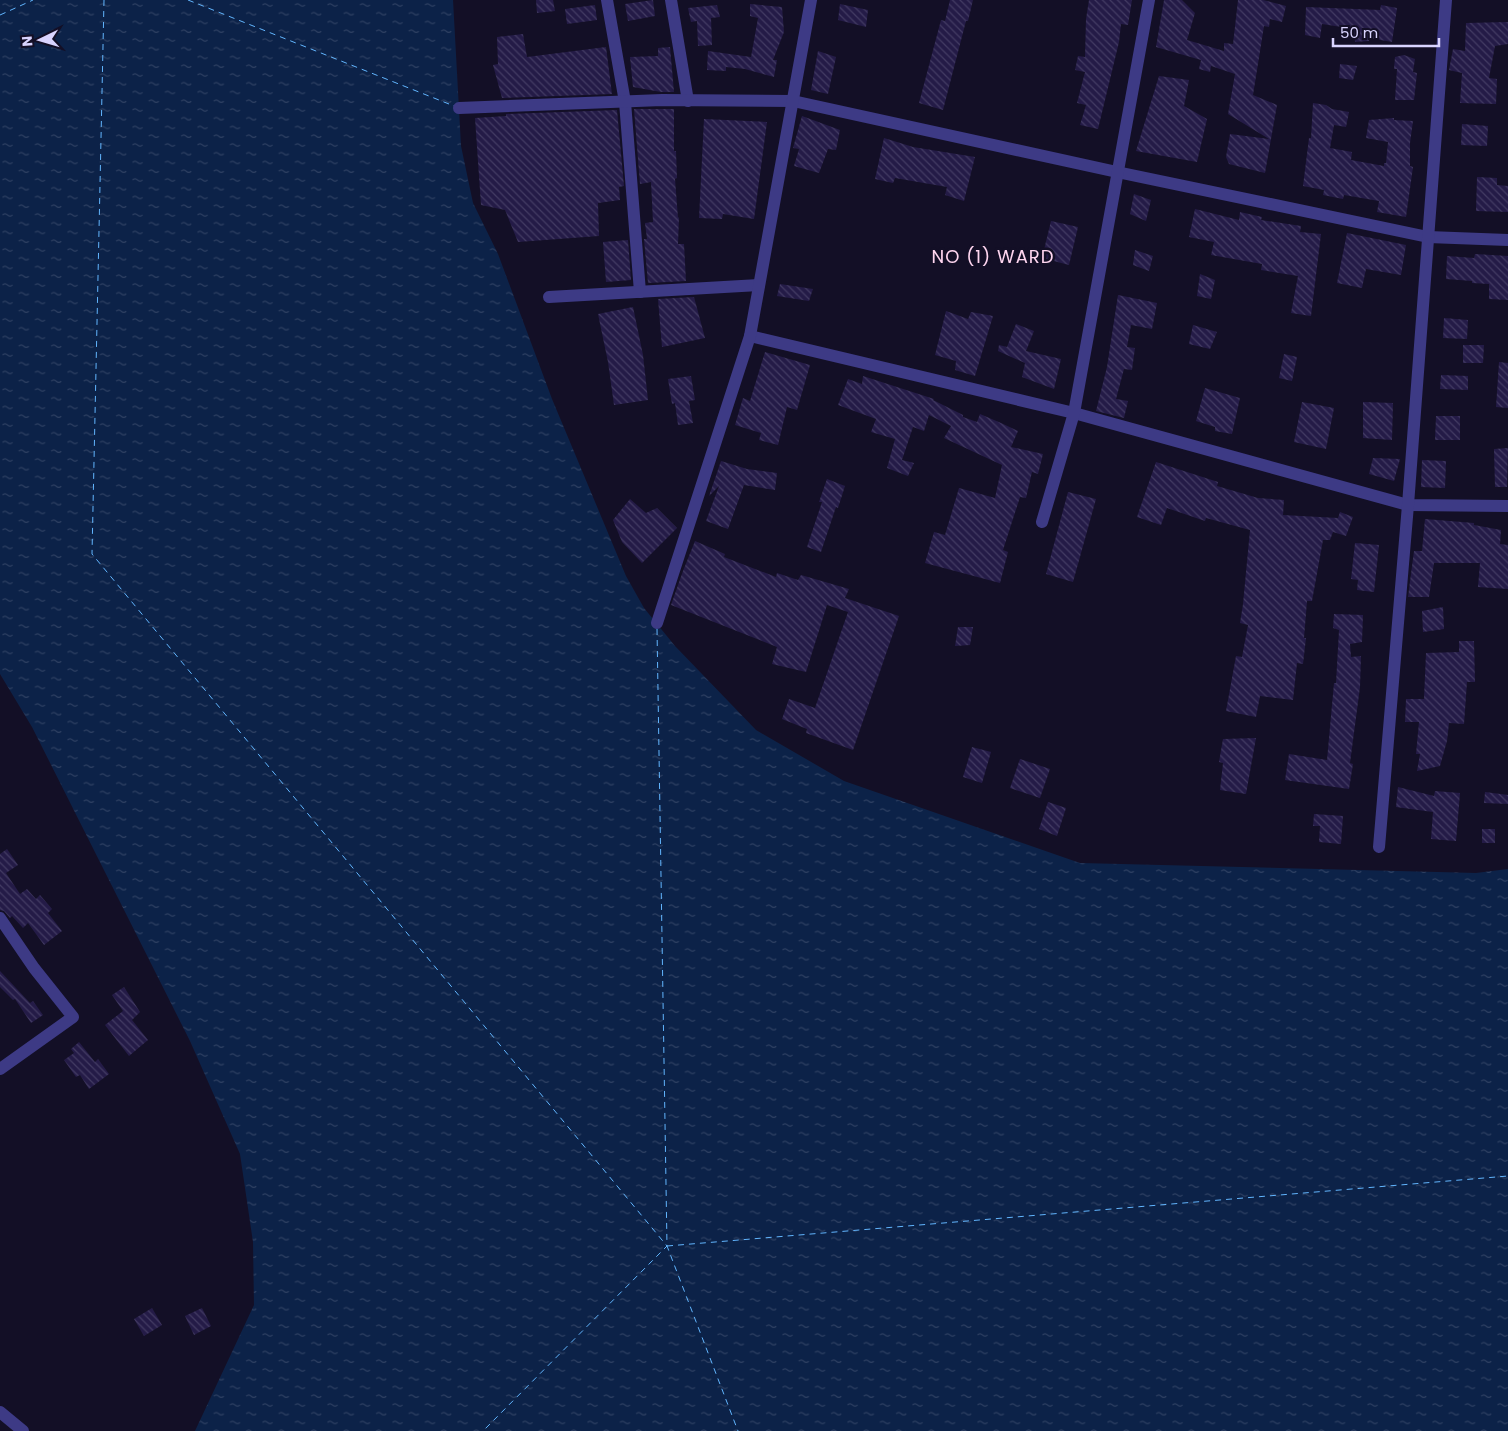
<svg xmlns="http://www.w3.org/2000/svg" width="1508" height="1431" viewBox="0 0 1508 1431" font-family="Poppins,sans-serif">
<defs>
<pattern id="water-ripples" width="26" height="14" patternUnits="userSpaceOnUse" patternTransform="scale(1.25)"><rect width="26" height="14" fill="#0c2248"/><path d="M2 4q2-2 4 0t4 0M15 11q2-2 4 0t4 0" fill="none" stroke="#2f4163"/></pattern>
<pattern id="building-back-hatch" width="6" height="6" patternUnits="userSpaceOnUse" patternTransform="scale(1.25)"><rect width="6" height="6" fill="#241b47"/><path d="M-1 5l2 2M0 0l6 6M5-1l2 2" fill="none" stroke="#433b63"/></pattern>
</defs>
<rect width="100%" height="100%" fill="#130f26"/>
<polygon fill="url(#water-ripples)" points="0,0 453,0 461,146 473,203 498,254 552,399 626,576 644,608 675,646 756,730 844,781 1080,863 1476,873 1508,869 1508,1431 195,1431 254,1305 253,1242 240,1154 190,1041 32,727 0,674"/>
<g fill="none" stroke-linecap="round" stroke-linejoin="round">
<g stroke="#62b6ff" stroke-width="1" stroke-dasharray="6 5" stroke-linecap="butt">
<polyline points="104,0 92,554 667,1246 483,1431"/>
<polyline points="188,0 454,106"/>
<polyline points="0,15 33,0"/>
<polyline points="657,629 667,1246 738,1431"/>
<polyline points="667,1246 1508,1176"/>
</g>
</g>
<g fill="url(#building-back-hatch)">
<polygon points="536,0 553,0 555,11 537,13"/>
<polygon points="653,0 655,16 628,21 625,4"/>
<polygon points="950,0 973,0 968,21 966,21 943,110 919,103 941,20 945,21"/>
<polygon points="1089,0 1132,0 1128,25 1121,24 1119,42 1098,129 1080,125 1086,105 1077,103 1085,72 1075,70 1078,56 1085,57 1086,19"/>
<polygon points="1164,0 1182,0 1195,13 1187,40 1224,51 1224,43 1233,44 1238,0 1263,0 1286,6 1282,22 1270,19 1269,27 1264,26 1253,95 1277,105 1265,173 1229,164 1226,157 1230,134 1269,139 1228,114 1235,74 1211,66 1210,72 1199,69 1201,60 1156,47"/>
<polygon points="750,4 782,7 784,32 773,60 777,60 774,77 745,69 726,67 726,71 707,70 708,51 751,57 758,18 750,16"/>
<polygon points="840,4 868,10 866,27 838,20"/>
<polygon points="595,5 597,20 567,24 565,9"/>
<polygon points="717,5 720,17 711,18 712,45 698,46 697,21 691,22 688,8"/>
<polygon points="1381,5 1397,8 1392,42 1369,38 1369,41 1355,42 1354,29 1322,24 1320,38 1305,35 1306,7 1380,10"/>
<polygon points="1508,22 1508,44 1495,46 1489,78 1497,79 1496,104 1460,103 1462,73 1449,70 1453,49 1465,51 1466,23"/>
<polygon points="523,34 527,57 606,47 612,94 502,98 493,65 498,64 497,37"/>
<polygon points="670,47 674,92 661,92 633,87 630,57 658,56 658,48"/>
<polygon points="818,51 836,57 828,94 811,90"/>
<polygon points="1404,55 1415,59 1413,72 1417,73 1414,100 1395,100 1397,69 1394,69 1395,57"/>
<polygon points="1340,64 1357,66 1353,80 1339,78"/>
<polygon points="1159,76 1189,80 1184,106 1207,119 1197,162 1136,151"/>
<polygon points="1313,103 1326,105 1332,109 1349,112 1346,127 1334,125 1330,148 1352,152 1351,160 1384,166 1384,163 1386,163 1388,142 1366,138 1369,120 1394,118 1394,120 1413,121 1410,143 1410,166 1413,167 1406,217 1377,212 1379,201 1344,195 1343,199 1323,195 1324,190 1303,186 1309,138 1311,138"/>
<polygon points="634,109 674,109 674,151 676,151 677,178 675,179 678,218 679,217 678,244 684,244 686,281 648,283 644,239 647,239 645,223 653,222 651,182 640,184"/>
<polygon points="617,110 624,186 619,187 620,200 598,203 599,236 518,242 505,210 481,205 475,118 506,116 506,114"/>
<polygon points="802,116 840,130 836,150 828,149 819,173 794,166 799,149 793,148"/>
<polygon points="704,119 767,122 754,219 723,214 722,219 699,218"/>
<polygon points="1462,124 1488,126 1487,146 1461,145"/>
<polygon points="884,138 913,147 975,157 964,201 945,195 947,187 895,178 893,183 875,179"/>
<polygon points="1477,177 1497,178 1497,185 1508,186 1508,212 1476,211"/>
<polygon points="1134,194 1151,200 1146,221 1130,214"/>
<polygon points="1195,209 1239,220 1240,212 1262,217 1261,220 1301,226 1300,232 1321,234 1311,316 1291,313 1298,276 1261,270 1262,264 1211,255 1214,242 1189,237"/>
<polygon points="1051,221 1078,227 1069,265 1042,258"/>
<polygon points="1347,233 1406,245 1401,275 1366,269 1362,288 1337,283"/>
<polygon points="628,240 631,280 606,282 603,242"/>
<polygon points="1135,250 1153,256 1149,271 1133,265"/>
<polygon points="1475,254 1508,256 1508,300 1489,299 1489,284 1472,283 1472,281 1446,279 1447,256 1474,258"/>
<polygon points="1200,274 1215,280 1211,299 1197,296"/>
<polygon points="780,284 813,289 809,301 777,296"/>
<polygon points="1118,295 1157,303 1152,329 1131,325 1127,347 1135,348 1132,370 1124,369 1116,399 1128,401 1124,418 1096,411 1107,367"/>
<polygon points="694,297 705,338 662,347 658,299"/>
<polygon points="633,307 643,355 648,400 614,405 608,362 598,314"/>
<polygon points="946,311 968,319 971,312 993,316 975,376 955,370 956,361 935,355"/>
<polygon points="1444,318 1468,320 1467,339 1443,338"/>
<polygon points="1016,324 1034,331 1026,351 1061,359 1054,389 1022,377 1025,363 998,351 999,345 1007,347"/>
<polygon points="1193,325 1217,332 1210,349 1189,344"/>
<polygon points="1463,345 1484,345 1483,363 1463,363"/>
<polygon points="765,352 810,365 797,410 787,407 778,445 759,440 761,433 735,425 743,398 750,401"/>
<polygon points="1284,354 1297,357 1292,381 1279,378"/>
<polygon points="1499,362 1508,363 1508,408 1496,407"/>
<polygon points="1441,375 1468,376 1468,390 1440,389"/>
<polygon points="691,376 695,400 689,401 693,423 678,425 675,403 672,404 668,379"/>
<polygon points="863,376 934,399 933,400 963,415 963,417 977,422 980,414 1001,423 1018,431 1011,447 1043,454 1038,474 1032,472 1026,498 1020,497 1003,550 1008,552 1000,583 925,563 934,532 945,535 959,488 995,498 1002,465 944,438 951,426 929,415 924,431 913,427 902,460 914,463 908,476 887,468 895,439 871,432 876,419 838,405 848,379 862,384"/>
<polygon points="1205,388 1240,398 1232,434 1215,431 1215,427 1196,421"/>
<polygon points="1302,402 1334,408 1326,449 1294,442"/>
<polygon points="1363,402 1393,403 1392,440 1363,438"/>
<polygon points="1436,416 1460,416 1460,440 1435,440"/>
<polygon points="1508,448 1507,487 1495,487 1494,449"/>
<polygon points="1373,458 1400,459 1394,481 1369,474"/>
<polygon points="1422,460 1446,461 1445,488 1421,487"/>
<polygon points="721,461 747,469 777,473 775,490 744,485 728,529 706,521 719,486 709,496"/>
<polygon points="1156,462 1218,482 1217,486 1258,498 1284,500 1283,515 1338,518 1340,512 1353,517 1346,536 1333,532 1330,540 1323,540 1312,601 1307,601 1304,638 1306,638 1303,664 1297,663 1293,700 1260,696 1256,717 1226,711 1236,656 1242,657 1248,625 1240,623 1243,604 1250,530 1206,518 1205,521 1167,508 1161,525 1137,517"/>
<polygon points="827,479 845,486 838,508 836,507 821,552 807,547 822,502 819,502"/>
<polygon points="1068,492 1096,499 1073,582 1046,574"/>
<polygon points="630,499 646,513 657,508 677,528 642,563 622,542 613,520"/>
<polygon points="1425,519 1474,523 1474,525 1501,530 1500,544 1508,545 1508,589 1478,587 1480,563 1434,563 1429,597 1408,597 1414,551 1422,551"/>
<polygon points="695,541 725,554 724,557 776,577 777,573 798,580 801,575 849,589 845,598 899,616 853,750 806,733 807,729 782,719 789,699 815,708 848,612 827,605 806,672 772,664 777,647 671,605 683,571"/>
<polygon points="1355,543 1379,545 1374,592 1357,590 1358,580 1351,579"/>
<polygon points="1443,607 1444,629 1423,632 1422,611"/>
<polygon points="1334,614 1363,615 1362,642 1350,644 1351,657 1361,656 1360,687 1350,763 1353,764 1349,789 1285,780 1289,754 1327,760 1334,683 1336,683 1339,630 1333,628"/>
<polygon points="958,627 973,627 970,645 955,646"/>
<polygon points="1459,641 1474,641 1475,682 1467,682 1464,724 1449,723 1447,741 1440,766 1417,771 1420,754 1416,754 1419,722 1405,722 1406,699 1424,699 1426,653 1459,652"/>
<polygon points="1256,738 1246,794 1220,790 1223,763 1219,762 1223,739"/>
<polygon points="972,747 991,752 982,783 963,777"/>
<polygon points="1020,759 1050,769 1040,798 1010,788"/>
<polygon points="1398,787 1434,796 1435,791 1460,793 1456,841 1431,839 1433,812 1396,807"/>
<polygon points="1485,792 1508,795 1508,804 1484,803"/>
<polygon points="1048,802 1066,808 1057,836 1039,829"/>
<polygon points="1314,814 1343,816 1341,844 1319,842 1320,826 1313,826"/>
<rect x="1482" y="829" width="13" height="14"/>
<polygon points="7,849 18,865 6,873 20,894 27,889 36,899 40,895 52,909 48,913 62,931 44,945 28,923 23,928 12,916 10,918 4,911 0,910 0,854"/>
<polygon points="0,971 30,1003 33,1001 43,1015 31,1023 15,999 13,1000 0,987"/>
<polygon points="124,987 140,1012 132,1020 148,1040 129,1056 105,1025 123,1011 112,995"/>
<polygon points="79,1042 95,1062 98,1059 109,1074 89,1089 80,1075 76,1077 64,1060 74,1053 71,1049"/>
<polygon points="152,1308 162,1325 144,1336 134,1319"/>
<polygon points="202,1308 211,1326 194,1335 185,1316"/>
</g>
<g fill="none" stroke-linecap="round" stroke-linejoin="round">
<g stroke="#3d3a85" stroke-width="12">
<polyline points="607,0 625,102 640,292"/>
<polyline points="671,0 688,101"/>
<polyline points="459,108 662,100 793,101 1117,172 1428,237 1508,240"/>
<polyline points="549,297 759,285"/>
<polyline points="750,336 1074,413 1408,505 1508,506"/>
<polyline points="1042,522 1074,413 1149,0"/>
<polyline points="657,623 750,336 811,0"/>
<polyline points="1379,847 1408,505 1446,0"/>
<polyline points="0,918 34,968 73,1017 0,1069"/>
<polyline points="0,1412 23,1431"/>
</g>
</g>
<g text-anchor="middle" stroke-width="5" stroke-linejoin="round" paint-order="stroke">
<g font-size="18" letter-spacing="1" fill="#ffd6f0" stroke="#130f26">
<text x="993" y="263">NO (1) WARD</text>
</g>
</g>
<g transform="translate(40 40) rotate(265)" stroke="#130f26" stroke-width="4" paint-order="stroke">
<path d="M0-4L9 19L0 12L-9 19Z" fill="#d9d4ff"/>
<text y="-8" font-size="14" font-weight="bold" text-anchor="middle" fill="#d9d4ff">N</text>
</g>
<path d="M1333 38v8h106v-8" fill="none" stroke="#d9d4ff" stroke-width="2.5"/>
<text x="1340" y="38" font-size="15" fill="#d9d4ff" stroke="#130f26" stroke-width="4" paint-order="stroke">50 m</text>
</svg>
